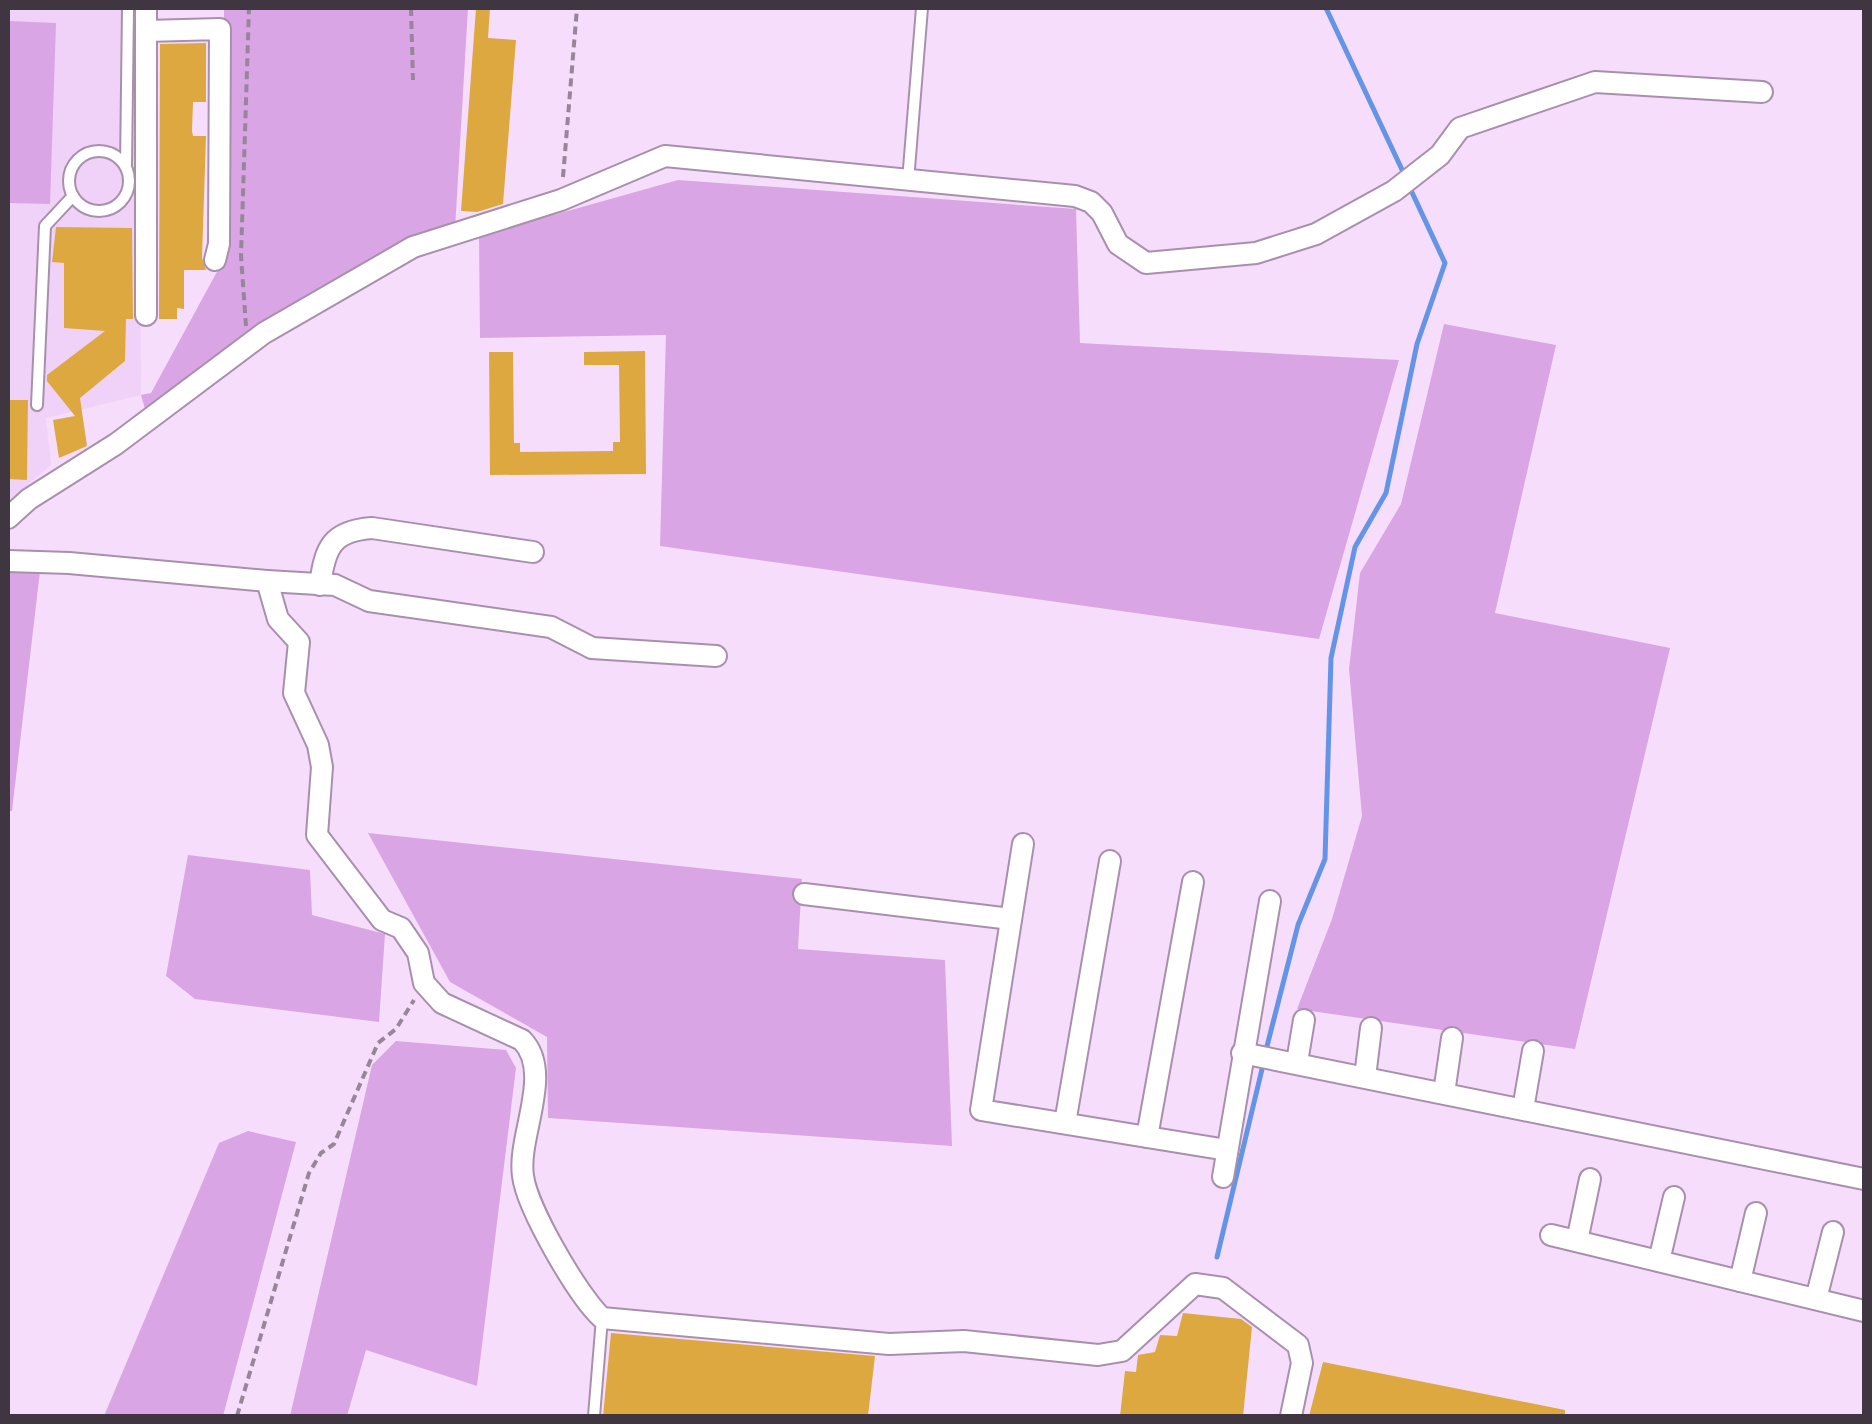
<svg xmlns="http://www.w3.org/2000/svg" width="1872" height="1424" viewBox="0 0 1872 1424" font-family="Arial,sans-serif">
<rect width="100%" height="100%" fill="#f7ddfc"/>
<polygon fill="#f0d1f7" points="8,8 139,8 141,395 46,418 51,465 8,501"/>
<g fill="#daa5e4">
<polygon points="224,8 468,8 455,229 254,333 145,409 141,395 151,393 225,257"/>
<polygon points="8,21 56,23 50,204 8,203"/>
<polygon points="678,180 1076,209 1080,343 1399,360 1319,639 660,546 666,335 480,338 479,236"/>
<polygon points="1444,324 1556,345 1495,613 1670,648 1575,1049 1297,1009 1332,919 1362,816 1349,669 1360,573 1401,504"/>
<polygon points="40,571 12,811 8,811 8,572"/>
<polygon points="368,833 802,879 798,949 945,960 952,1146 548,1118 547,1037 450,982"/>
<polygon points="188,855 310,870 312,915 385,934 379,1022 195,999 166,976"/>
<polygon points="396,1041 506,1050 516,1068 477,1386 366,1350 347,1416 290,1416 372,1065"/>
<polygon points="248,1131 296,1142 223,1416 104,1416 219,1143"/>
</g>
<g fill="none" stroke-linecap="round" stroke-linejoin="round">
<g stroke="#6494e6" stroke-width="5">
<polyline points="1326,8 1405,176"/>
<polyline points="1265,1054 1298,925 1325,859 1331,658 1355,547 1386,493 1417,344 1445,263 1409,186"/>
<polyline points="1217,1257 1263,1065"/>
</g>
</g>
<g fill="#dea841">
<polygon points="476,8 490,8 488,38 516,40 503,204 477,212 461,211"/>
<polygon points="206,43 206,102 193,102 192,131 193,136 206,136 202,258 206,270 184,270 184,309 177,308 177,319 159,319 160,44"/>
<polygon points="56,227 132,228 133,319 126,319 125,361 80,398 87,446 59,458 53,420 75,416 47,381 47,375 105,331 64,328 64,263 52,262"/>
<polygon points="645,351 646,474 490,475 489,352 513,352 514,443 520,443 520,452 613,451 613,442 620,442 619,365 584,365 584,352"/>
<polygon points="8,400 28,400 27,480 8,479"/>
<polygon points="1183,1313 1241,1319 1252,1327 1243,1416 1120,1416 1125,1371 1136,1372 1138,1355 1155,1352 1160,1335 1177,1336"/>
<polygon points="611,1333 875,1356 868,1416 603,1416"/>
<polygon points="1323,1362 1565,1410 1565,1416 1309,1416"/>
</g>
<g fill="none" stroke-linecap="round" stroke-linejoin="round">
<defs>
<g id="lane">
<circle cx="99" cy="181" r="30"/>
<polyline points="126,166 128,8"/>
<polyline points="908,181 922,8"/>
<polyline points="37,405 45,226 73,196"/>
<polyline points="594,1416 602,1318"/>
</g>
<g id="street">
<polyline points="146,31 220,29 219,244 215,260"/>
<polyline points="146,315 146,8"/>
<polyline points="8,518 29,499 116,444 264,333 413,247 561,200 665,156 1075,196 1091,202 1102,213 1118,244 1146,263 1256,253 1316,234 1394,191 1440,155 1460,128 1595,82 1762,92"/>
<path d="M8,561L69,563L267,581L278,619L299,642L294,693L318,745L322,767L317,835L382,920L401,928L418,953L424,983L442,1003L522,1040C554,1073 517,1136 523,1176C527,1208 578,1296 602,1318L889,1344L964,1341L1098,1355L1122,1351L1195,1284L1223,1288L1298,1345L1302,1363L1291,1416"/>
<polyline points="267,581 335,585 369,601 551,627 592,648 716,656"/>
<path d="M320,585C325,547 332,531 372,528L533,552"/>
<polyline points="1023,844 981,1110 1227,1150"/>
<polyline points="804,894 1011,919"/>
<polyline points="1242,1053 1864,1179"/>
<polyline points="1297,1062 1304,1020"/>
<polyline points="1365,1077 1371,1028"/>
<polyline points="1444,1093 1452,1038"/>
<polyline points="1523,1109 1533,1051"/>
<polyline points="1065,1123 1110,861"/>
<polyline points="1147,1137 1193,882"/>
<polyline points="1223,1177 1270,901"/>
<polyline points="1551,1235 1864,1311"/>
<polyline points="1577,1241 1590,1179"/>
<polyline points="1659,1261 1674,1197"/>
<polyline points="1740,1281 1756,1213"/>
<polyline points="1816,1299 1833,1232"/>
</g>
</defs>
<use href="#lane" stroke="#a890ad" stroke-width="14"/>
<use href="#street" stroke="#a890ad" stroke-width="24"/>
<g stroke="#97859a" stroke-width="4" stroke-dasharray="8 5" stroke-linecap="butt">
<polyline points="411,8 413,80"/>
<polyline points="563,177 577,8"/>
<polyline points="246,326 241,256 249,8"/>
<polyline points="237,1416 309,1173 321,1153 334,1144 378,1043 396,1029 414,1000"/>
</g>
<use href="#lane" stroke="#fff" stroke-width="10"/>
<use href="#street" stroke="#fff" stroke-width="20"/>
</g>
<rect width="1872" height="1424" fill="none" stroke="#403642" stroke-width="20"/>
</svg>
